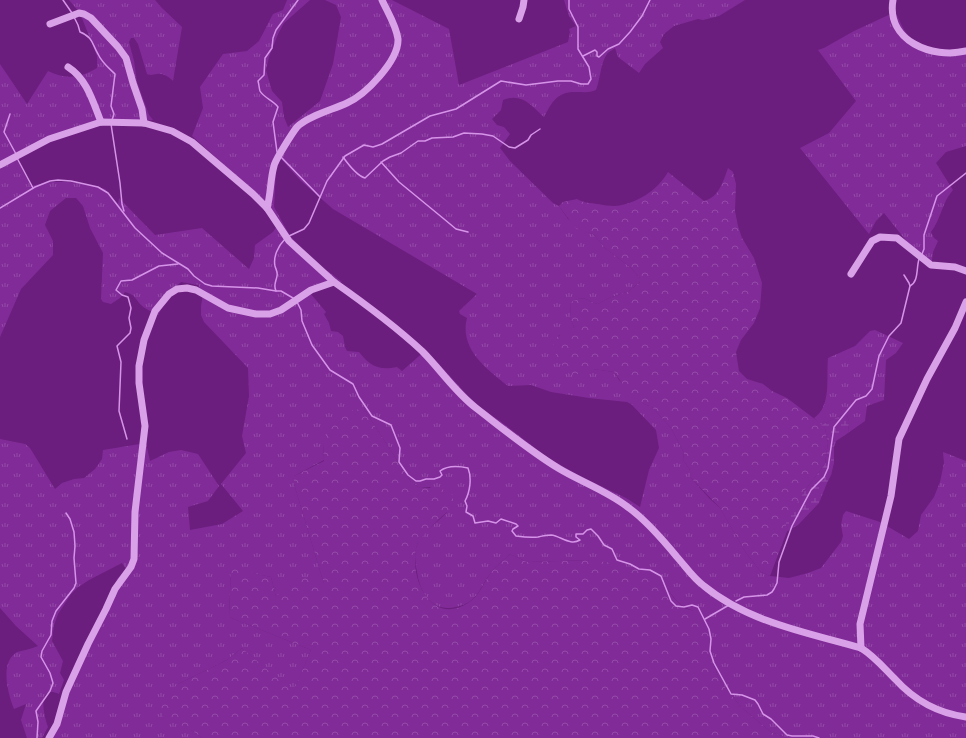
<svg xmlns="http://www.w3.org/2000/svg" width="966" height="738" viewBox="0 0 966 738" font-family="'Asap Condensed',sans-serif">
<defs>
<pattern id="grass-tufts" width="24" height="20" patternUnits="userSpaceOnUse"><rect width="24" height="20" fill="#812b98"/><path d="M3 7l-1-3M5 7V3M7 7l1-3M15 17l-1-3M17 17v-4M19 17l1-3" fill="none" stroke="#944ba7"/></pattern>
<pattern id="forest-crowns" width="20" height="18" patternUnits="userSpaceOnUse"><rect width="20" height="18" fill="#812b98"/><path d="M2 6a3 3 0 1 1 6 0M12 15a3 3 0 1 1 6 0" fill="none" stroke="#944ba7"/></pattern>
<pattern id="wetland-marsh" width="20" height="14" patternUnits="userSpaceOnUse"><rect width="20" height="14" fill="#812b98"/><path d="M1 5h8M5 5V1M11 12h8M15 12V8" fill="none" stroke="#944ba7"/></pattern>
</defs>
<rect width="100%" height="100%" fill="#6b1e7d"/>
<g fill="url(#grass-tufts)" fill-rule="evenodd">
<path d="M69,0H155L162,8L182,27L173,81C169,77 163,73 157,74C153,74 152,76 147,74L138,44L134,38H131L129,42L134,61L137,82L149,115L153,120L82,126L16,158L31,186L49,182H70L94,186L105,189L118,204L119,198L155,235L202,228L249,269L254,258L255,245L273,232L279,223L268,204L192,136L203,108L200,87L223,54L247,51L259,41L273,14L283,10L287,0H310L284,23L278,34L269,57L266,70L272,91L282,102L284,117L288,127L320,101L333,64L341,17L336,5L325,0H392L449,29L459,85L568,42L570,32L569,29L576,26L569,16L564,0H745L719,16L703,20L698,19L674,26L664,34L660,42L663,48L645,64L639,73L618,57L615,48C613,50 608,52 607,54C601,61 600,80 596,90C589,93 585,92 577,92C557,91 552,102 544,117C532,106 522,92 503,100L501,110L492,119L497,125L504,127L510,134L500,148L510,161L553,203L559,206L568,219L582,230L593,234L606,249L630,267L640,278V282L629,291L609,298L598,304C585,301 586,294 571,302L570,318L574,327L567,333L558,336L593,369L614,372L619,380L644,404L652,407L671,428L684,453L683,460L690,470V477L710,499L720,508L746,553L761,572L770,576L789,578L808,573L821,568L841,542L843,536L841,525L843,515L846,511L880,522L909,539L918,531L921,515L934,497L940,482L944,463L943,452L966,461V738H787L771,732L741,707L720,681L713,663V651L694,611C681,607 675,600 667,588L591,560L527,562L510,554C503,561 495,566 490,574C482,584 478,599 465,604C437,616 421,599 417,572C415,562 414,554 417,545C422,531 439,522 448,511L430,487L420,488L411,482L364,409L323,442L324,460L294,476V484L324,584L276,597L271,577L231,569L229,617L311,650L293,693L242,648L227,660L178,684L191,730L202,738H51L61,723L63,707L109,601L117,579L126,569L122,563L89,580L77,588L71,594L58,614L54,625L52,641L63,661L60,673L64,680L59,694C36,684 44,716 48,727L42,738H27L21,720L26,704L14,709C7,691 0,662 17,652C24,650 31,649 38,646L16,626L0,608V439L25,444L30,448L55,489L62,483L74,479L84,478L95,469L102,459L103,450L146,443L150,461L169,452L181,450L198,454L219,486L208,501L188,507L190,530L222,524L243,511L221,484L246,453L242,436L249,396L248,368L204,322L201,315V306L203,294L198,285L181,282L172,290L158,315C152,312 145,309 140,304C134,297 135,295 125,292L120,298L111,304L103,302L101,299L103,253L90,228L83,206L76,198H66L50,211L45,225L53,241V255L21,289L0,337V64L27,104L48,71C66,80 80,78 97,68V56L80,13ZM281,159L301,181L333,209L477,294L459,311L460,314L467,318C459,349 487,369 508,386L531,385L551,392L589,398L627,402L631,404L656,430L659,448L649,470L640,507L626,498L580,476L548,458L500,421L482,409L468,396L426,350L402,371L397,367C379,371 370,366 359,352L347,351L345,347L343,336L338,332L331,331L329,323L324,314L326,312L310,293L331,284L342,282L328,271L326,273L290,236L274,207L276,169Z"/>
<path d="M895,12C899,18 902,28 907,34C923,51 945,50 966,51V146L946,152L936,163L953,190C942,202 941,219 931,232L934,238L938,241L933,252L931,268L927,267L884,213L876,221L869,234L800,148L829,133L856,101L818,50L824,48L854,31Z"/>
<path d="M875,330L903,343L896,353L886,360L884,400L867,406L865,421L848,433L849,421L847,415H842L821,425L814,418C832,406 826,377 828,358L855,346L870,331Z"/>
</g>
<g fill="url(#forest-crowns)">
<path d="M728,168L733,172L736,184L735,211L738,226L742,238L754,258L762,283L760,308L754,323L741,340L736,352L739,371L747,379L763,384L772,391L787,398L816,420L825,428L828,443L825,464L805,490L797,505L770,576L761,572L746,553L720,508L690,477V470L683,460L684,453L671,428L652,407L644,404L627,390L614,372L593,369L590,372L571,375C561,365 552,354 554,339L574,327L570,318L571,302C586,294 585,301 598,304L609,298L629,291L640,282V278L630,267L606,249L593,234L577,229L573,225L559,206L563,202L577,199C583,203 591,203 598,204C603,205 609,206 614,206C635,205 658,190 668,172L704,201C719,197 723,182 728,168Z"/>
<path d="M364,409L411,482L420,488H440L453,495V508C445,512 420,537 417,545C408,576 430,627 468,603C479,596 483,584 490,574C495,566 503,561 510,554L527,562L591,560L612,563L649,573L660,581L667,588L673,597L684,608L694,611L702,618L709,630L713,651V663L720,681L741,707L771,732L787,738H202L191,730L163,717L160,706L164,698L178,684L227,660L242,648L293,692L311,650L229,617L231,568L271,577L276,597L289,583L308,577L324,584L294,484V476L324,461L323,442L331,428L342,417L353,410Z"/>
</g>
<polygon fill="url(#wetland-marsh)" points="842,415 847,415 849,421 848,433 836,441 834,447 834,463 831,475 827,483 819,503 798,525 786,532 786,522 805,490 825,464 828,443 825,428 821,425"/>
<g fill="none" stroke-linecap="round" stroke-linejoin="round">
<g stroke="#d694e9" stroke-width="1.5">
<polyline points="63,0 72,13"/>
<path d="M74,17L78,25L80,32C93,37 92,44 98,54C102,63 109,68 115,74L111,106L114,114L112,120"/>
<polyline points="583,56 595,50 597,52 597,56 599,57 608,49 619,44 630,32 642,16 650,0"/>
<polyline points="10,114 4,132 16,154"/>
<polyline points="111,124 120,183 122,204 124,211"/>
<path d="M277,152L273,122L278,107C273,100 264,98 260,91C259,88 259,84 258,81L264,75L265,58L272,48L273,38L276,30L298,0"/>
<polyline points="281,157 320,197"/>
<path d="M343,157C348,164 358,176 365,178L383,161L390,157L401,153L418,141H425L432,138L453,137L464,133L482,134L493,136L509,147L515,148L528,140L531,135L540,129"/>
<polyline points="17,158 33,188"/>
<polyline points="381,162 399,182 444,219 456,229 468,232"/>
<polyline points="0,208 35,187 50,181 58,180 71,181 98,187 108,193 135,228 162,253 188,269 194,276 205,284 212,286 258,288 276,291 281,291 293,298"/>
<polyline points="289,236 304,229 309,223 327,181 345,156 364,145 373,147 382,144 430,116 456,109 501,81 526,85 558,81 571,81 581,84 588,84 591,79 589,67 578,49 578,27 569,9 569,0"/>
<polyline points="922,254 924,249 924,235 937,196 966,173"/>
<path d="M910,286C919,281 916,269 919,259"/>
<path d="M276,291C273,285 276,282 277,276C278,272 276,270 275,266C273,257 278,246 285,239"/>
<path d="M297,302L301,310L302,321L312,345L330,370L353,384L359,397L372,416L391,425L400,448L399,462L408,475L416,481H420L426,479H434L440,477L442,475L440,471C448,465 459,466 468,468C472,478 470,492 465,501L467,506L466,512L473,516L475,523L488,521L496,523L501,519L516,524L518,526L513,529L512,531L516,536C523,537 531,538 538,537C542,536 547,535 551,535C561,536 570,546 580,540L576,537V534H583L587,530L591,529L598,536L604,545L612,549L617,560L630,564L639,569L650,570L661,576L671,601L676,606L684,607L692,605L698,607L709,629L711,639L710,651L714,663L731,694L742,695L755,700L758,704L763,714L771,719L787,735L792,736H813L819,738"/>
<polyline points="127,439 119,411 121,362 117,346 130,333 131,328 129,318 131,308 128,297 122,295 116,290 121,281 132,280 159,266 178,264"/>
<polyline points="736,601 744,597 767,595 772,592 774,589 777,583 779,562 792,526 811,490 824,477 828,468 834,427 856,400 866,396 872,389 879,356 889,336 901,323 910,286 909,283 904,275"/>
<polyline points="705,619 729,605"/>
<polyline points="37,738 38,722 36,711 50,691 53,683 50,673 41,657 42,651 51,635 52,621 56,611 74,588 76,583 74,558 75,546 74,532 70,519 66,513"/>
</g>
<g stroke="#d9a1e8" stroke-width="7">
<path d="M893,0C886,41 932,59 966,51"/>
<polyline points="519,19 523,7 524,0"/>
<polyline points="50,24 79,13 84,14 91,18 118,47 126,58 133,83 142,109 144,123"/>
<path d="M68,67C87,79 93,102 101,122"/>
<polyline points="0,165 49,139 101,122 144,123 172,131 192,142 253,194 267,208 289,241 334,282"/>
<path d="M267,208C271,194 270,180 274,166C275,160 293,132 297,127C308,116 332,110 347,103C365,95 399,61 398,39C396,25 388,13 382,0"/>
<polyline points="851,274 872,241 880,237 897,238 931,265 955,267 966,271"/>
<polyline points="861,648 860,624 891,496 899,439 927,379 955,328 966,302"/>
<path d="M49,738L57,724L66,692L88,644L106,609L115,589L131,567L134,559L135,512L145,426L139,383V366L144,340L155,311L169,294L177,289L187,288L196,290L228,308L256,314H270L281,310L311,290L334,282C364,303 395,326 422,351C440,369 455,392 476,408C502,428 530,451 558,468C581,482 608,491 629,508C647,521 663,540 677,557C686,567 693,578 704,586C748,622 808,633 861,648C874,656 884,668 895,679C914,700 937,713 966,717"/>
</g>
</g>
</svg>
